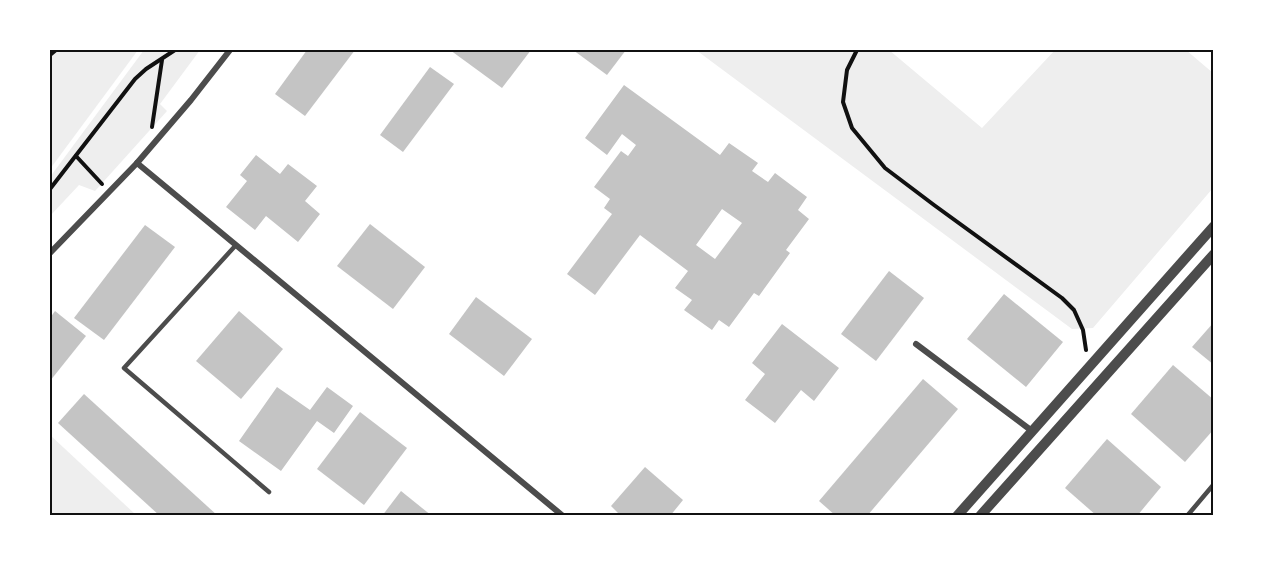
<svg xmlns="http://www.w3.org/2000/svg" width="1263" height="565" viewBox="0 0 1263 565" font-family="Roboto,sans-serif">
<rect width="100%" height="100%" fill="#fff"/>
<g fill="#eee">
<polygon points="50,50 138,50 50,169"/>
<polygon points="144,50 200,50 160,104 167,111 95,191 79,185 50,216 50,177"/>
<polygon points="696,50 889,50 982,128 1055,50 1186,50 1213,73 1213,188 1093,328 1072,329"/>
<polygon points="50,435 136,515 50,515"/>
</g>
<g fill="#c4c4c4" fill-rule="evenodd">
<polygon points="307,50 355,50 305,116 275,94"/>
<polygon points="450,50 531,50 502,88"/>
<polygon points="573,50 626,50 607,75"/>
<polygon points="430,67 454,84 403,152 380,135"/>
<path d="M624,85L720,155L729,143L758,163L752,171L768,182L775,173L807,197L798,210L809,219L786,250L790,253L759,296L754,293L729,327L719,320L712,330L684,310L692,300L675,288L688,271L640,235L595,295L567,274L612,214L604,208L610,199L594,187L621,151L628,156L636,145L622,134L607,155L585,138ZM722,209L742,223L715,259L696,245Z"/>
<polygon points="256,155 280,174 288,164 317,186 305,201 320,214 298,242 266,216 255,230 226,207 247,181 240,175"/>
<polygon points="370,224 425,267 393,309 337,266"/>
<polygon points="145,225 175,247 104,340 74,318"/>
<polygon points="889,271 924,298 876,361 841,334"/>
<polygon points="1004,294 1063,342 1026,387 967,339"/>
<polygon points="476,297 532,339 504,376 449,334"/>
<polygon points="55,311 86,336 50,381 50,318"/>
<polygon points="239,311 283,349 241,399 196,361"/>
<polygon points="1214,322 1214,365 1192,347"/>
<polygon points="782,324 839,368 814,401 801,390 775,423 745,400 765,374 752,363"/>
<polygon points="1173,365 1214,400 1214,429 1185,462 1131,414"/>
<polygon points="923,379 958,409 867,516 836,516 819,501"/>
<polygon points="277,387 310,410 327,387 353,406 334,433 317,421 281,471 239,441"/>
<polygon points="84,394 218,516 160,516 58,423"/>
<polygon points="360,412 407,448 364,505 317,469"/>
<polygon points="1107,439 1161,487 1137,516 1097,516 1065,488"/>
<polygon points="645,467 683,500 670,516 621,516 611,506"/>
<polygon points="401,491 432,516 382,516"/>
</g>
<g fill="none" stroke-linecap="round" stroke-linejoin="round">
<g stroke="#111" stroke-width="4">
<polyline points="857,50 847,70 843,102 852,128 885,168 934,205 1062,298 1074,310 1083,330 1086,350"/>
<polyline points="50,55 56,50"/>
<polyline points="152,127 162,60"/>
<polyline points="76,156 102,184"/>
<polyline points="50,189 135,79 146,69 175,50"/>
</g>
<g stroke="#4c4c4c" stroke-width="4.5">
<polyline points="236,245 124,368 269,492"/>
<polyline points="1187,516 1214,484"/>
</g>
<g stroke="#4c4c4c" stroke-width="6">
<polyline points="137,163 563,516"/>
<polyline points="50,253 137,163 191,100 230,50"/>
<polyline points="916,344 1032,431"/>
</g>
<g stroke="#4c4c4c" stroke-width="10">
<polyline points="957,516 1214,226"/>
<polyline points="980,516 1214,254"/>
</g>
</g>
<rect width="1263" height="565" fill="none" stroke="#ffffff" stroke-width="102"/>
<rect x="51" y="51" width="1161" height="463" fill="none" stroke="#111" stroke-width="2"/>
</svg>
